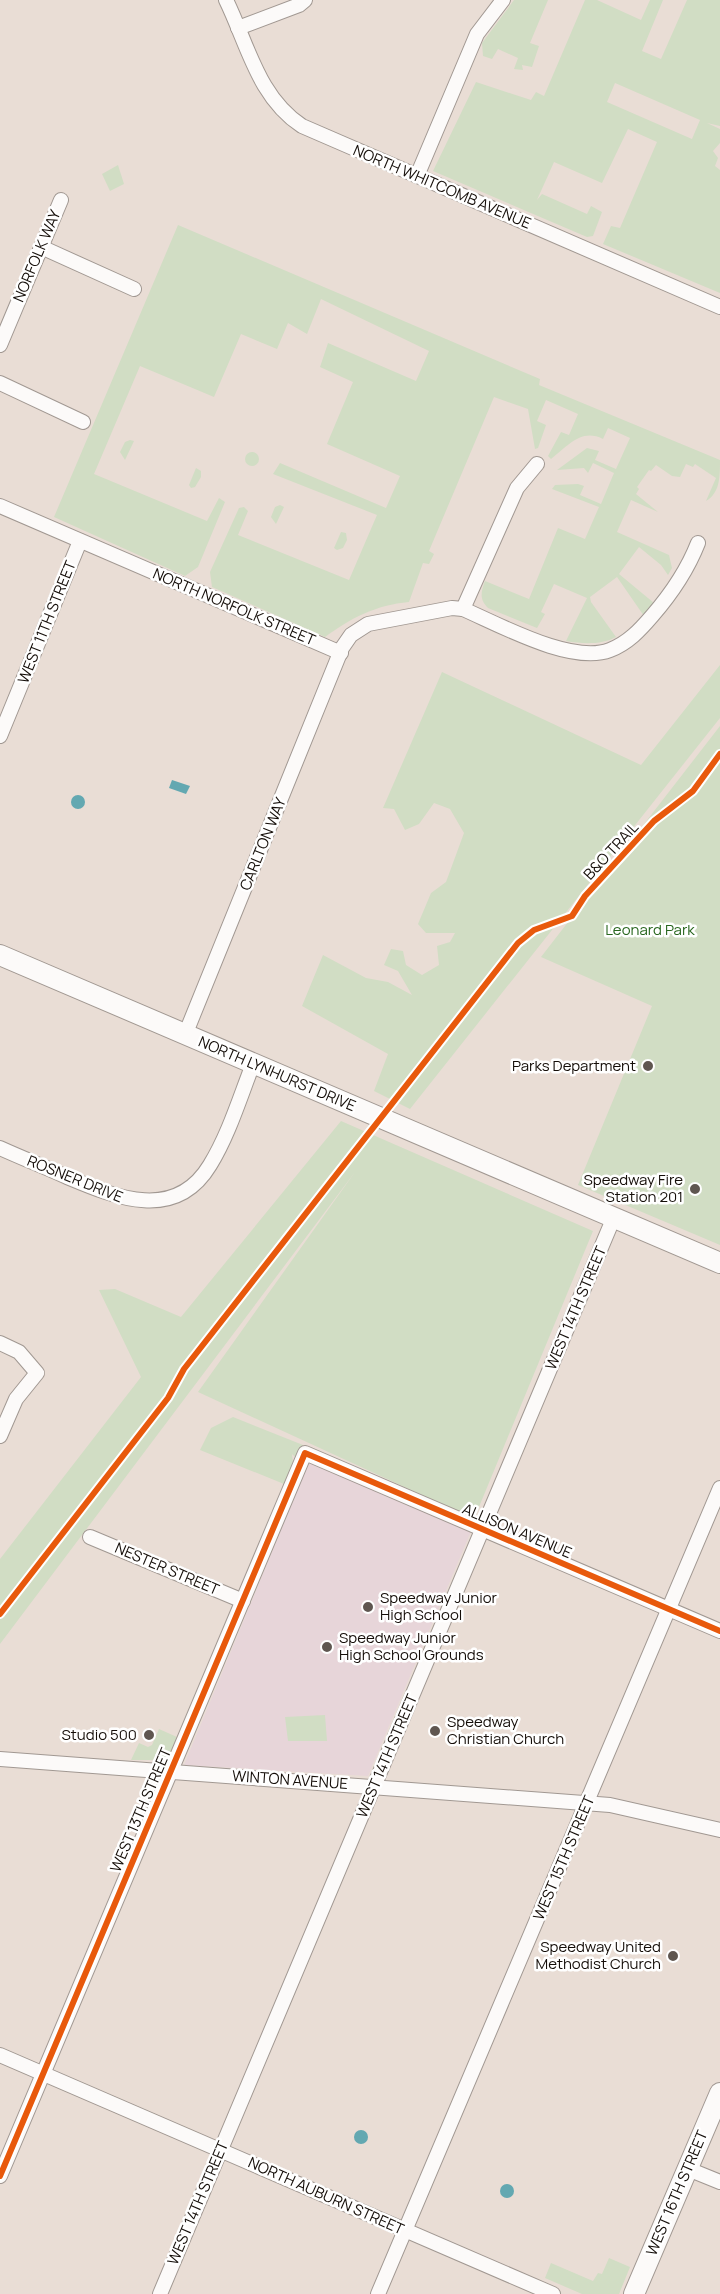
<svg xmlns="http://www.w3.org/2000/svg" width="720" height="2294" viewBox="0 0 720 2294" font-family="Manrope,sans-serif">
<rect width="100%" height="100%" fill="#e9ddd5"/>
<polygon fill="#e7d5d9" points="310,1460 472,1529 368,1776 184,1765"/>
<g fill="#d1ddc4" fill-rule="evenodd">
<polygon points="514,0 548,0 530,43 539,46 532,67 522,65 523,70 514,69 518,58 498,49 492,59 483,56 482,43"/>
<path d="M585,0H597L641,20L650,0H663L642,51L661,59L687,0H720V126L707,123L720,129V143L713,151L718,158L715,166L720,170V293L603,244L611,226L620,228L657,142L628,129L602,183L554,162L537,200L542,194L587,214L591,206L602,212L593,236L587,237L433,171L476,82L531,100L536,92L544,96ZM615,83L700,120L692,139L607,102Z"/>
<polygon points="118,165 124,184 110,191 102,174"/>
<path d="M178,225L540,379L539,385L720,460C720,477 720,493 706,501L716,478L695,464L693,467L686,464L680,477L672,476L656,465L651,471L649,470L637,487L639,489L636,494L658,512L631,500L617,532L669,555L672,568L668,575L661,565L639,547L619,574L654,603L644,616L617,577L590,597L591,602L616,637C601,645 583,644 566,641L587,598L554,584L541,612L545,614L537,628L488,608C479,599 481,592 485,581L529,599L558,528L585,539L599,507L552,489L555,485L578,484L584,486L580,495L601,504L614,473L593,463L588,473L584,468L557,470L587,448L599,451L595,460L616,469L630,438L608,428L603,439C581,428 568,446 551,459L548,456L561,432L569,435L578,414L546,400L537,421L546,425L538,448L535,449L528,409L494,397L429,551L434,554L429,564L423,563L409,602C376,605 351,618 325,637L212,587L210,572L239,508L244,507L248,511L238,535L349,580L377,515L273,474L280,463L386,508L400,476L327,444L353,382L320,367L328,343L416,381L429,351L321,299L307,334L288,323L277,349L241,334L214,397L140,366L94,474L207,521L219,498L225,502L198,567L185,576L54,517Z"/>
<polygon points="130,440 134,441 125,460 120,452 125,442"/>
<circle cx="252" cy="459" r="7"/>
<polygon points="196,468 201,471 201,477 195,487 191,488 189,485"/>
<polygon points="280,505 284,507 276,524 271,517 275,507"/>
<polygon points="341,532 346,533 347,540 343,548 337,550 334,548"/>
<polygon points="720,665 720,718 410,1109 374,1091 388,1054 302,1006 323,955 366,978 388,982 412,995 398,971 384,965 391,949 403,951 406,965 422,975 439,965 437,946 450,942 455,933 426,933 418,924 431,893 446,882 464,833 450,809 434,803 419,824 405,830 394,809 383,808 442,672 641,765"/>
<polygon points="720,726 720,1245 578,1185 652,1006 541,957"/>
<polygon points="341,1121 593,1231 474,1519 198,1392 355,1172 0,1644 0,1559 141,1377 99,1290 115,1289 181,1317"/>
<polygon points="233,1417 303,1445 297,1459 292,1454 293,1462 284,1484 200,1450 211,1428"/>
<polygon points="325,1715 327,1741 288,1741 285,1717"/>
<polygon points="159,1729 177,1737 167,1760 131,1760 139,1743 148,1747 152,1745"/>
<polygon points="609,2258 630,2267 619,2294 582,2294 545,2278 551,2263 593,2281 598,2273 602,2274"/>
</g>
<g fill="#63a8b1">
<polygon points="172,780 190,786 186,794 169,788"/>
<circle cx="78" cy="802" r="7"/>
<circle cx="361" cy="2137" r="7"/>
<circle cx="507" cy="2191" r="7"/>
</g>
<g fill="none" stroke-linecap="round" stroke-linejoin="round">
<defs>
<g id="street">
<path d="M226,0C248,45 258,97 302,126L720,307"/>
<polyline points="238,28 299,5 305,0"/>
<polyline points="417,176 477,34 503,0"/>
<polyline points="41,247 134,289"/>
<polyline points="0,345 61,200"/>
<polyline points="0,383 83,422"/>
<polyline points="0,506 341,653"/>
<polyline points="463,609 517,488 537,464"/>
<polyline points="0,736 80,541"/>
<path d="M185,1035L342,648L351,635L368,624L452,608L463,609C500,625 572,665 610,650C628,643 640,630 652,616C672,593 687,571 698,543"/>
<path d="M0,1148C22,1158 45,1167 67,1177C115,1197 175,1223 210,1165C229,1134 240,1097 253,1064"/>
<polyline points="0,1343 19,1352 37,1373 16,1399 0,1436"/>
<polyline points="90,1537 243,1601"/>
<polyline points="0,1759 610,1805 720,1830"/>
<polyline points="0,2055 553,2294"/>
<polyline points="688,2169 720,2182"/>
<polyline points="0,2176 305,1453 720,1631"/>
<polyline points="160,2294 614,1217"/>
<polyline points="378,2294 720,1488"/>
</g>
<g id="secondary">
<polyline points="0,955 720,1263"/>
<polyline points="634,2294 720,2093"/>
</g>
</defs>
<use href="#street" stroke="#a19892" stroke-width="16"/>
<use href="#secondary" stroke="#a19892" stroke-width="22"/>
<use href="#street" stroke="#fcfaf9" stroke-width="14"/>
<use href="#secondary" stroke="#fcfaf9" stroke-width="20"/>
<defs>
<g id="cycleway">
<polyline points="0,1614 168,1398 184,1369 518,943 534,930 572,916 585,896 654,821 693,791 720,754"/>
<polyline points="0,2176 305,1453 720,1631"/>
</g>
</defs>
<use href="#cycleway" stroke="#fff" stroke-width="10"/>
<use href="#cycleway" stroke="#e8590c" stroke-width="6"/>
</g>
<g fill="#5f5650" stroke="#fff" stroke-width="2">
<circle cx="648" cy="1066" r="6"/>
<circle cx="695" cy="1189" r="6"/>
<circle cx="368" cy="1607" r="6"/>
<circle cx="327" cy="1647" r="6"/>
<circle cx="435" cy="1731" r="6"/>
<circle cx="149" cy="1735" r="6"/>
<circle cx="673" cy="1956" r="6"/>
</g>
<g text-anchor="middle" stroke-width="5" stroke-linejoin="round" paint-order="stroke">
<g font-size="15" fill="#140d08" stroke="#fff">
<text transform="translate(442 187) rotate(23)" y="5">NORTH WHITCOMB AVENUE</text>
<text transform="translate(37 256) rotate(-67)" y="5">NORFOLK WAY</text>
<text transform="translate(234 607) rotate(23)" y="5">NORTH NORFOLK STREET</text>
<text transform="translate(47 622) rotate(-68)" y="5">WEST 11TH STREET</text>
<text transform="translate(263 844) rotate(-68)" y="5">CARLTON WAY</text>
<text transform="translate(611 851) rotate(-47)" y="5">B&amp;O TRAIL</text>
<text transform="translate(277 1074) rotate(23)" y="5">NORTH LYNHURST DRIVE</text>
<text transform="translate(75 1179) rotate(22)" y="5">ROSNER DRIVE</text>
<text transform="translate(576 1308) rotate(-67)" y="5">WEST 14TH STREET</text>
<text transform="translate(517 1531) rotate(23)" y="5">ALLISON AVENUE</text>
<text transform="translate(167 1569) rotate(23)" y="5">NESTER STREET</text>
<text transform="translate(387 1756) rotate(-67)" y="5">WEST 14TH STREET</text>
<text transform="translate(290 1780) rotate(4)" y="5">WINTON AVENUE</text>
<text transform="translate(141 1810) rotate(-67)" y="5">WEST 13TH STREET</text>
<text transform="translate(564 1858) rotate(-67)" y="5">WEST 15TH STREET</text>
<text transform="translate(677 2193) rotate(-67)" y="5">WEST 16TH STREET</text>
<text transform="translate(326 2196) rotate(24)" y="5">NORTH AUBURN STREET</text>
<text transform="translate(198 2203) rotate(-67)" y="5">WEST 14TH STREET</text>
</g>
<g font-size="15" fill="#29671f" stroke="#fff">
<text x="650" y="935">Leonard Park</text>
</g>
<g font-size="15" fill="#140d08" stroke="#fff" text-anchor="end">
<text x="636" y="1071">Parks Department</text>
<text x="683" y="1185">Speedway Fire<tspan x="683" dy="17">Station 201</tspan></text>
<text x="380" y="1603" text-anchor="start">Speedway Junior<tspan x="380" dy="17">High School</tspan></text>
<text x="339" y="1643" text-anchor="start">Speedway Junior<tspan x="339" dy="17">High School Grounds</tspan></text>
<text x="447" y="1727" text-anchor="start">Speedway<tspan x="447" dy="17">Christian Church</tspan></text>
<text x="137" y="1740">Studio 500</text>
<text x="661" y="1952">Speedway United<tspan x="661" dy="17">Methodist Church</tspan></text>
</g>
</g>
</svg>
